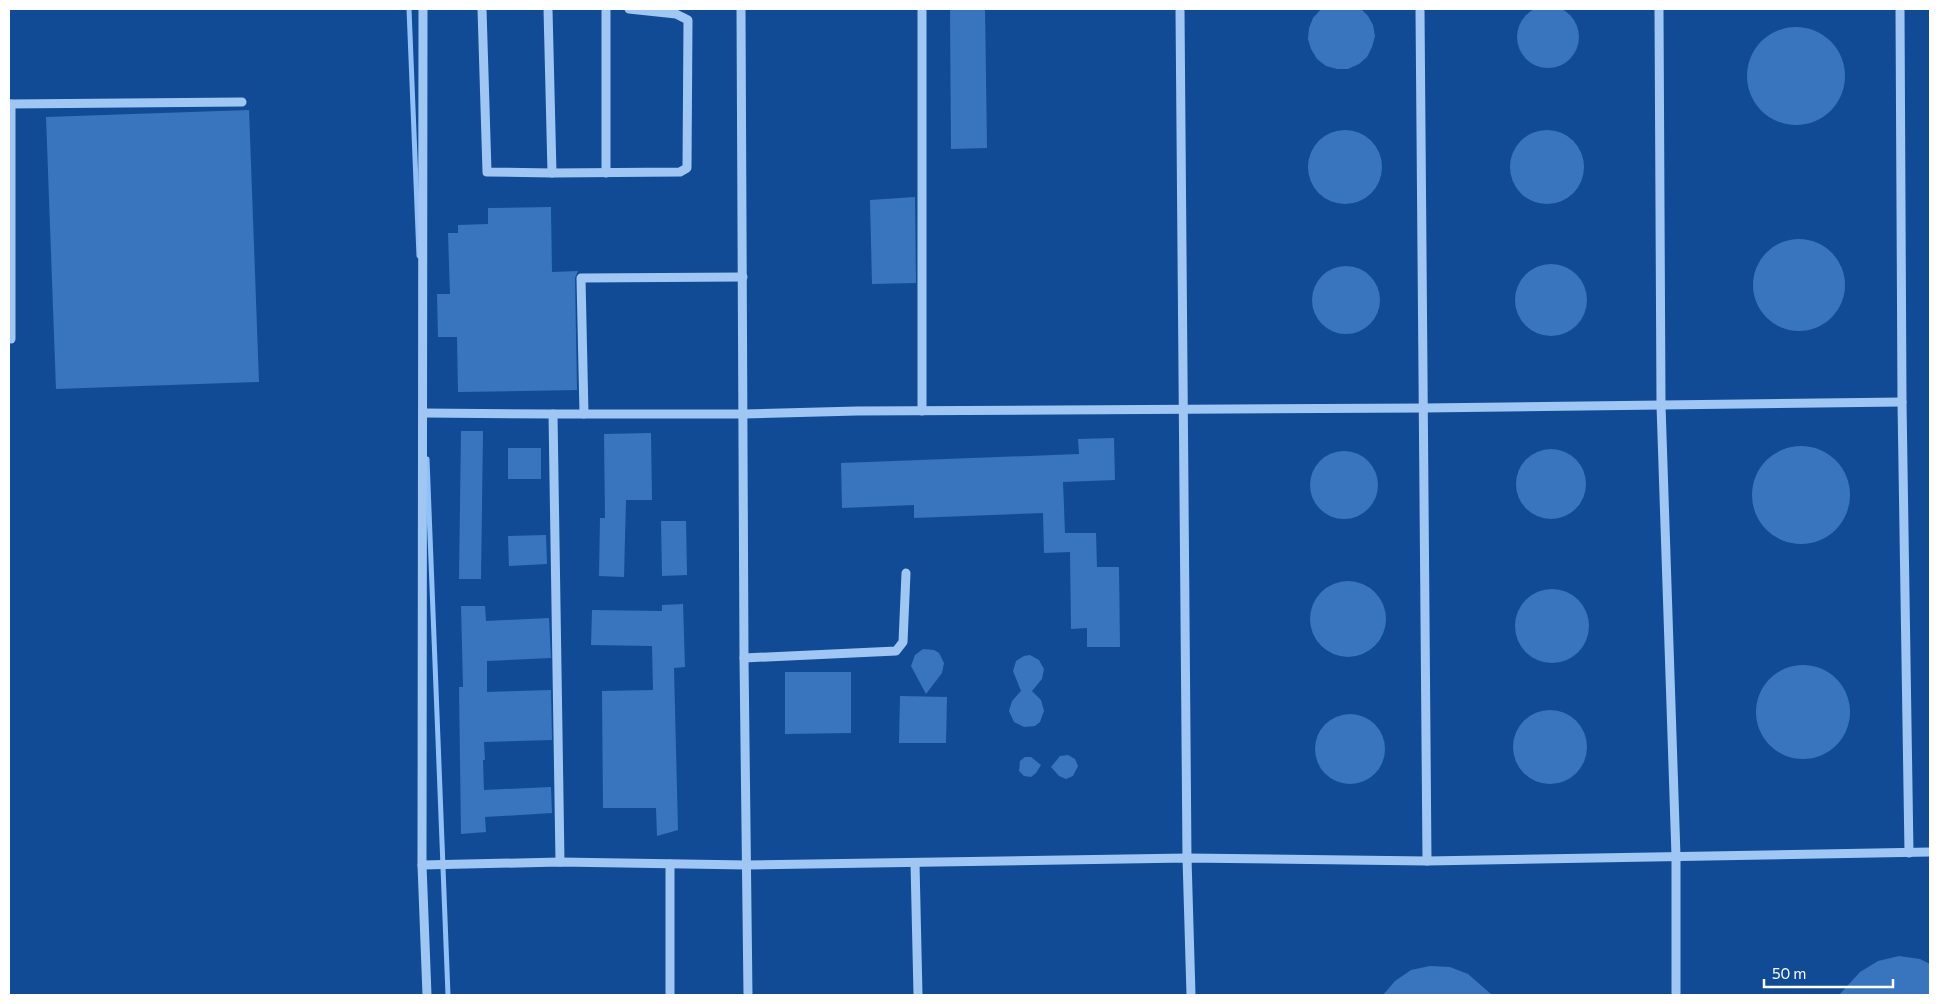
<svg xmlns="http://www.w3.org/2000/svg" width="1939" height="1004" viewBox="0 0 1939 1004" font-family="Commissioner,sans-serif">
<rect width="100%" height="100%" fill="#114b96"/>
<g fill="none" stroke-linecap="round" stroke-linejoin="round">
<g stroke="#92c1f7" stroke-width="5">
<polyline points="409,9 419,256"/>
<polyline points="427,459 448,995"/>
</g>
</g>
<g fill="#3975be">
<circle cx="1548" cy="37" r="31"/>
<polygon points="950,9 985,9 987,148 951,149"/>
<polygon points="1321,9 1361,9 1368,16 1373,25 1375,36 1372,47 1367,57 1359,64 1348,69 1337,69 1326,66 1317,59 1311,49 1308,39 1309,28 1313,18"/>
<circle cx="1796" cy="76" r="49"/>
<polygon points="249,110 259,382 56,389 46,117"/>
<circle cx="1547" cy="167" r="37"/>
<circle cx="1345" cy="167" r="37"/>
<polygon points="915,197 916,283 872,284 870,200"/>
<polygon points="551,207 552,272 578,271 575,278 577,390 458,392 457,337 438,337 437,294 450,294 448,233 458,233 458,225 488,224 488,208"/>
<circle cx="1799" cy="285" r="46"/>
<circle cx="1551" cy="300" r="36"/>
<circle cx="1346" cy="300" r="34"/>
<polygon points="461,431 483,431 481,579 459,579"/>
<polygon points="651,433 652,500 626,500 624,577 599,576 600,518 605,518 604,434"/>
<polygon points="1114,438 1115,480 1063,482 1065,533 1096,533 1097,567 1119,567 1120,647 1087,647 1087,628 1071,629 1070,552 1044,553 1043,513 914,518 914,505 842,508 841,463 1079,454 1078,439"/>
<circle cx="1801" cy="495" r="49"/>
<rect x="508" y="448" width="33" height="31"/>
<circle cx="1551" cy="484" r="35"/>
<circle cx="1344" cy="485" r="34"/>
<polygon points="661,521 686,521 687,575 662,576"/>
<polygon points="546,535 547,564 509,566 508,536"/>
<circle cx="1348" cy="619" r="38"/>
<circle cx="1552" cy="626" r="37"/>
<polygon points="683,604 685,667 674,668 678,830 657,836 656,808 603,808 602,691 653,690 652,646 591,645 592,610 662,611 662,605"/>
<polygon points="461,606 485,606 486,621 549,618 551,658 487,661 487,692 551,690 552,740 484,742 485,760 483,760 484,790 551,787 552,813 485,817 486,832 461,834 459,687 463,687"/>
<polygon points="923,649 934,650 939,653 944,663 942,673 926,694 911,666 915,655"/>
<polygon points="1030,655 1039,660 1044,669 1042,679 1032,691 1041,700 1044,711 1040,722 1035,726 1024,727 1014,722 1009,711 1012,701 1021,691 1013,671 1016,661 1024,656"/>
<circle cx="1803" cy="712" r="47"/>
<polygon points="785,672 851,672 851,733 785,734"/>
<polygon points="900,696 947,697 946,743 899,743"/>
<circle cx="1550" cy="747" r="37"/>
<circle cx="1350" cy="749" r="35"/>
<polygon points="1068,755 1075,759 1078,766 1073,776 1066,779 1059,776 1051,767 1060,756"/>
<polygon points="1025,757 1031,757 1041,765 1036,773 1031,777 1024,776 1019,771 1020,761"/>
<polygon points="1899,956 1920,959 1930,964 1930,995 1839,995 1860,972 1878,961"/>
<polygon points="1430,966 1450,967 1468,974 1492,995 1383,995 1395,981 1411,970"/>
</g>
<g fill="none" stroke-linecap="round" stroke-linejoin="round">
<g stroke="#a0c6f4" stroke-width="9">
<polyline points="423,9 422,865 427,995"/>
<polyline points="482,9 487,172 552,173"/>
<polyline points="548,9 552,173 680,172 687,168 688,20 676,14 629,9"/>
<polyline points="741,9 744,658 748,995"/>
<polyline points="1180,9 1187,858 1191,995"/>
<polyline points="1420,9 1427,861"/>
<polyline points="1659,9 1661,405 1676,856 1676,995"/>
<polyline points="1900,9 1902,402 1909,853"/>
<polyline points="9,104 242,102"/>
<polyline points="11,104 11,339"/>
<polyline points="606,173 606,9"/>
<polyline points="922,411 922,9"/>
<polyline points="423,413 553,414"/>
<polyline points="584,414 581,278 743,277"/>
<polyline points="744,658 896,651 903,642 906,573"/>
<polyline points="560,862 553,414 744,414 857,411 1424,408 1902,402"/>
<polyline points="915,863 918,995"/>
<polyline points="670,864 670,995"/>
<polyline points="422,865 560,862 747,865 1187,858 1427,861 1930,852"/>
</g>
</g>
<rect width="1939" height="1004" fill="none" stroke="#ffffff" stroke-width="20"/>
<path d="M1764 979v8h129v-8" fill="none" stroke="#ffffff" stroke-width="2.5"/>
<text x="1772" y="979" font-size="15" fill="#ffffff" stroke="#114b96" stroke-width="4" paint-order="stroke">50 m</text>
</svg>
